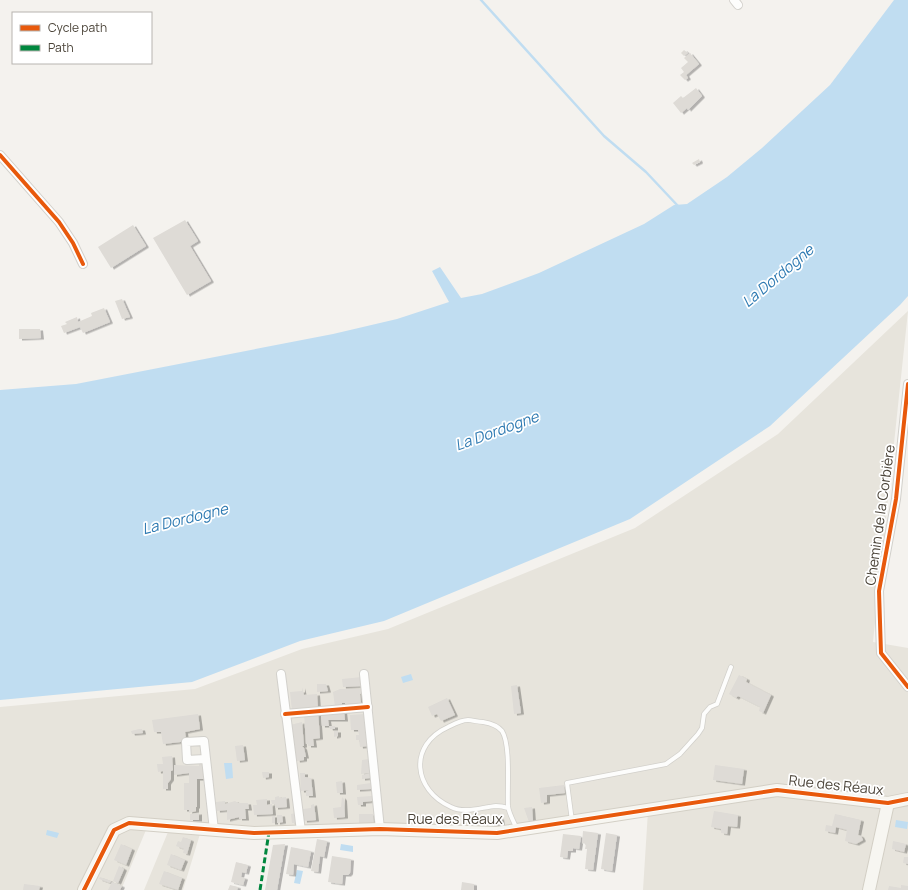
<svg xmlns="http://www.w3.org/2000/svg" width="908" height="890" viewBox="0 0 908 890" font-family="Manrope,sans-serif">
<defs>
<filter id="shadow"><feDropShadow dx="3" dy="1.5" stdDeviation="0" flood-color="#0004"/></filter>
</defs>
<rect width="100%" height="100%" fill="#f4f2ee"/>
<polygon fill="#e7e4dc" points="908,311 873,642 908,648 908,890 643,890 648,811 548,826 200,834 183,890 144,890 168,832 146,830 121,890 0,890 0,707 195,689 302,649 388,629 635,528 778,434"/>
<g fill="#c0ddf1">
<polygon points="894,0 908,0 908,296 900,305 770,426 630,519 384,621 300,641 192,682 0,700 0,390 76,384 333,334 397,319 449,302 432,271 440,267 461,298 482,294 539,273 644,224 674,205 687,204 727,177 762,148 830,85"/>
<polygon points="411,674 413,680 403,683 401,677"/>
<polygon points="224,763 232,763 233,778 226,779"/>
<polygon points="896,820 908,822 907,829 895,827"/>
<polygon points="47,830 59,833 57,838 46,835"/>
<polygon points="341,844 353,846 353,852 340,850"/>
<polygon points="297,870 303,871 300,884 294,883"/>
</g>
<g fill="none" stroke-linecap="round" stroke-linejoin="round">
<polyline stroke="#c0ddf1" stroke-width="2.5" points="481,0 604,136 646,172 678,206"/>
</g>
<g fill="#dedbd6" filter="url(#shadow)">
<polygon points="684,50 688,53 684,56 681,53"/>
<polygon points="690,53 699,64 686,75 688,78 685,80 680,75 684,72 681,68 688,62 684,58"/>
<polygon points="696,88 702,96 688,110 687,108 681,113 673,103 681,96 683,98"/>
<polygon points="699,159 700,162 694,165 692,163"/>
<polygon points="185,220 198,241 190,246 211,281 187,295 153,238"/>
<polygon points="133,225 146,246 111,268 98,247"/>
<polygon points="122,299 130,317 122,319 115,301"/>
<polygon points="104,308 110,322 83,333 80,327 64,333 61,326 67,324 65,322 77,317 78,322 92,316 91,313"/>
<polygon points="19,329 40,329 41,338 19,339"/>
<polygon points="739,675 747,679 746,682 771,695 763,713 759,711 760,707 738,696 736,698 729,694"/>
<polygon points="362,677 363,686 343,687 342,679"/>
<polygon points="317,684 326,684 328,691 317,692"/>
<polygon points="517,685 521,713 514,714 511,686"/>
<polygon points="302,687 304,695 317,694 318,709 292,711 290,692 302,691"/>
<polygon points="340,689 364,689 364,693 360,694 361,704 345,705 345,703 342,703 342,706 335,707 333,692"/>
<polygon points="447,698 455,715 441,721 437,714 432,716 428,707"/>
<polygon points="344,711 345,720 328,720 329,726 322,726 321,712"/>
<polygon points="318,712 320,738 313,739 314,746 308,746 308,744 306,744 304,713"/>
<polygon points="198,714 200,729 185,732 186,739 189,741 163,744 161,732 154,732 152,720"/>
<polygon points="365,714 368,746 360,747 359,740 356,740 356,735 359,735 358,730 351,730 350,715"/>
<polygon points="302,722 304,746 302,746 304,748 306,757 304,757 304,760 297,761 290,725"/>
<polygon points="329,726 335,726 335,729 330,729"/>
<polygon points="139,729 142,729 143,733 132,734 131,731"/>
<polygon points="334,731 338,731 338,736 334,737"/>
<polygon points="243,745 245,760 237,761 235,746"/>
<polygon points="172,756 173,770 171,771 171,779 168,783 168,789 163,789 163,771 158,772 157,764 163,764 162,757"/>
<polygon points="369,759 370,773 361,774 362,760"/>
<polygon points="199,760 203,760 204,779 197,779 197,807 196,807 196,811 189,813 189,810 184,810 184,783 189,783 189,773 174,775 174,765 199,766"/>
<polygon points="715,765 744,769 742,784 713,780"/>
<polygon points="262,772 269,772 269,777 263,778"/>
<polygon points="300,773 305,773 305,777 311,778 313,796 306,796 306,791 309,790 301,791"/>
<polygon points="370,773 370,778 362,779 362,775"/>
<polygon points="342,781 343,793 337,793 336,782"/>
<polygon points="371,783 371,789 357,790 357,785"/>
<polygon points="564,785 565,793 547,795 547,802 541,803 539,788"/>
<polygon points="279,796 279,798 286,797 287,807 275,808 275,804 272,804 271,800 275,800 275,797"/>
<polygon points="372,796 372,801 363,802 363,805 358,805 357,797"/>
<polygon points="342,797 344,799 345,817 334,818 333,808 341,807"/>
<polygon points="267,799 267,805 272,804 273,814 254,815 253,805 257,805 256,800"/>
<polygon points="225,801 225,804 235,801 238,803 248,803 249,809 245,809 246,819 239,819 239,817 227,820 227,810 217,811 216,802"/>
<polygon points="314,804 316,820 304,821 303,809 311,808 311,805"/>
<polygon points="532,807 533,821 529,822 524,808"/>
<polygon points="714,811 738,815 737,827 728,826 727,834 721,833 721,829 711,827"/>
<polygon points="199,813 199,820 190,820 190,814"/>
<polygon points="296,813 296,823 292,823 291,814"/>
<polygon points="359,814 373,814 374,824 359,824"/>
<polygon points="835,814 861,820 858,835 861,836 863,840 856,844 845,841 847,830 836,827 835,833 825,831 826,825 832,826"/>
<polygon points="277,815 282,815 283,822 277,823"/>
<rect x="272" y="816" width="3" height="7"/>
<polygon points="501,818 502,824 491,825 491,819"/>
<polygon points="583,831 598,833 593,870 585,869 587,849 585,849 586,844 582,843"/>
<polygon points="606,833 617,835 612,871 601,869"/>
<polygon points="563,834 581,836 579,849 573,848 573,851 568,851 567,858 560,857"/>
<polygon points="183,837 191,840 187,854 183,853 184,849 176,846 178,841 181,842"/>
<polygon points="317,839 327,841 324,857 320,856 318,872 311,871"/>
<polygon points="893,841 906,844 904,852 892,849"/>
<polygon points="121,844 132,849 126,865 114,860"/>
<polygon points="285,844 277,890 265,890 273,845"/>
<polygon points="291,847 311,851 308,867 294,864 293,875 286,874"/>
<polygon points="171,854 185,860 181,870 167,865"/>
<polygon points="332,856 351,859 350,873 348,875 343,875 342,884 328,882"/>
<polygon points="904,857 908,857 908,864 903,863"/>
<polygon points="236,862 248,865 246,873 242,872 241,877 245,878 243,885 231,882"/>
<polygon points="119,866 124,869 118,883 113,881"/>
<polygon points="164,871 182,878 178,890 159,884"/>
<polygon points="100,877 111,881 110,883 99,879"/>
<polygon points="112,882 122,886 120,890 108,890"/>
<polygon points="462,882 474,884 474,890 461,890"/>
<polygon points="24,884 40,886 39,890 23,890"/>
<polygon points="230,885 238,887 237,890 228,890"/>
<polygon points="901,885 908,886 908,890 888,890 889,886 901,888"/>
</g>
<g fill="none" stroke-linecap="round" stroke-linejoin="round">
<defs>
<g id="lane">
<path d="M508,808C505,807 500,806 496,806C482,807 465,814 451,807C413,790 408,745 448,727C454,724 461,720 468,720C472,720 478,722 483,722C489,723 498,726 502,731C511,745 507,789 508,806C509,814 514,822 517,829"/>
<polyline points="572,821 567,783 666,764 680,754 698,734 702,728 704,714 710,707 717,704 731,667"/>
</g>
<g id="street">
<polyline points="734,0 738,5"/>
<polyline points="0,155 59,222 73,243 83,264"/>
<polyline points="908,384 896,499 879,591 881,653 908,687"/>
<polyline points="281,674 301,831"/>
<polyline points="364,674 380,829"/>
<polyline points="285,714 368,707"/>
<polyline points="205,759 187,760 186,742 204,741 214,830"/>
</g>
<g id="secondary">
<polyline points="84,890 114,830 129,823 254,833 380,829 497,833 777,790 888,803 908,799"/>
<polyline points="869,890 888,803"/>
</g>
</defs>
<use href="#lane" stroke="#d2d0cb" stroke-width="5.5"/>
<use href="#street" stroke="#d2d0cb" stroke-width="10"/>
<use href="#secondary" stroke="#d3cfc5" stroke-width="14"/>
<use href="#lane" stroke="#fdfdfc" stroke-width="4"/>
<use href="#street" stroke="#fdfdfc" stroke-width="8"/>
<use href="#secondary" stroke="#f7f6f1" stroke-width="12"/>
<polyline stroke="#00873e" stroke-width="3" stroke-dasharray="6 3" stroke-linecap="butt" points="260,890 269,832"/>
<defs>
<g id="cycleway">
<polyline points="0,155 59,222 73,243 83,264"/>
<polyline points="908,384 896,499 879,591 881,653 908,687"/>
<polyline points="285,714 368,707"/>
<polyline points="84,890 114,830 129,823 254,833 380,829 497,833 777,790 888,803 908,799"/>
</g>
</defs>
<use href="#cycleway" stroke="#fff" stroke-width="6"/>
<use href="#cycleway" stroke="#e8590c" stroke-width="4"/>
</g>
<g text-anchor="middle" stroke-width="3.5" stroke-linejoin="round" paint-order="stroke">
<g font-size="14" fill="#4b4439" stroke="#fff">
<text transform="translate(880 515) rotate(-82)" y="5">Chemin de la Corbière</text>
<text transform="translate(836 785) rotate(6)" y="5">Rue des Réaux</text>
<text x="455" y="824">Rue des Réaux</text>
</g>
<g font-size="15" font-style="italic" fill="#2e7ab2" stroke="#fff">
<text transform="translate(778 276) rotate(-40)" y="5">La Dordogne</text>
<text transform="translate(497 431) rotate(-20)" y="5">La Dordogne</text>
<text transform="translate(185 519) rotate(-14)" y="5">La Dordogne</text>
</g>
</g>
<rect x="12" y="12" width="140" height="52" fill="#ffffff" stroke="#b7b4b0"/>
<rect x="20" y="25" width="20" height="6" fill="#e8590c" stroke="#b7b4b0"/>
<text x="48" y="32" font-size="12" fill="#4b4439">Cycle path</text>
<rect x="20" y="45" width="20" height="6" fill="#00873e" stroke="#b7b4b0"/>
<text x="48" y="52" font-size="12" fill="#4b4439">Path</text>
</svg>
